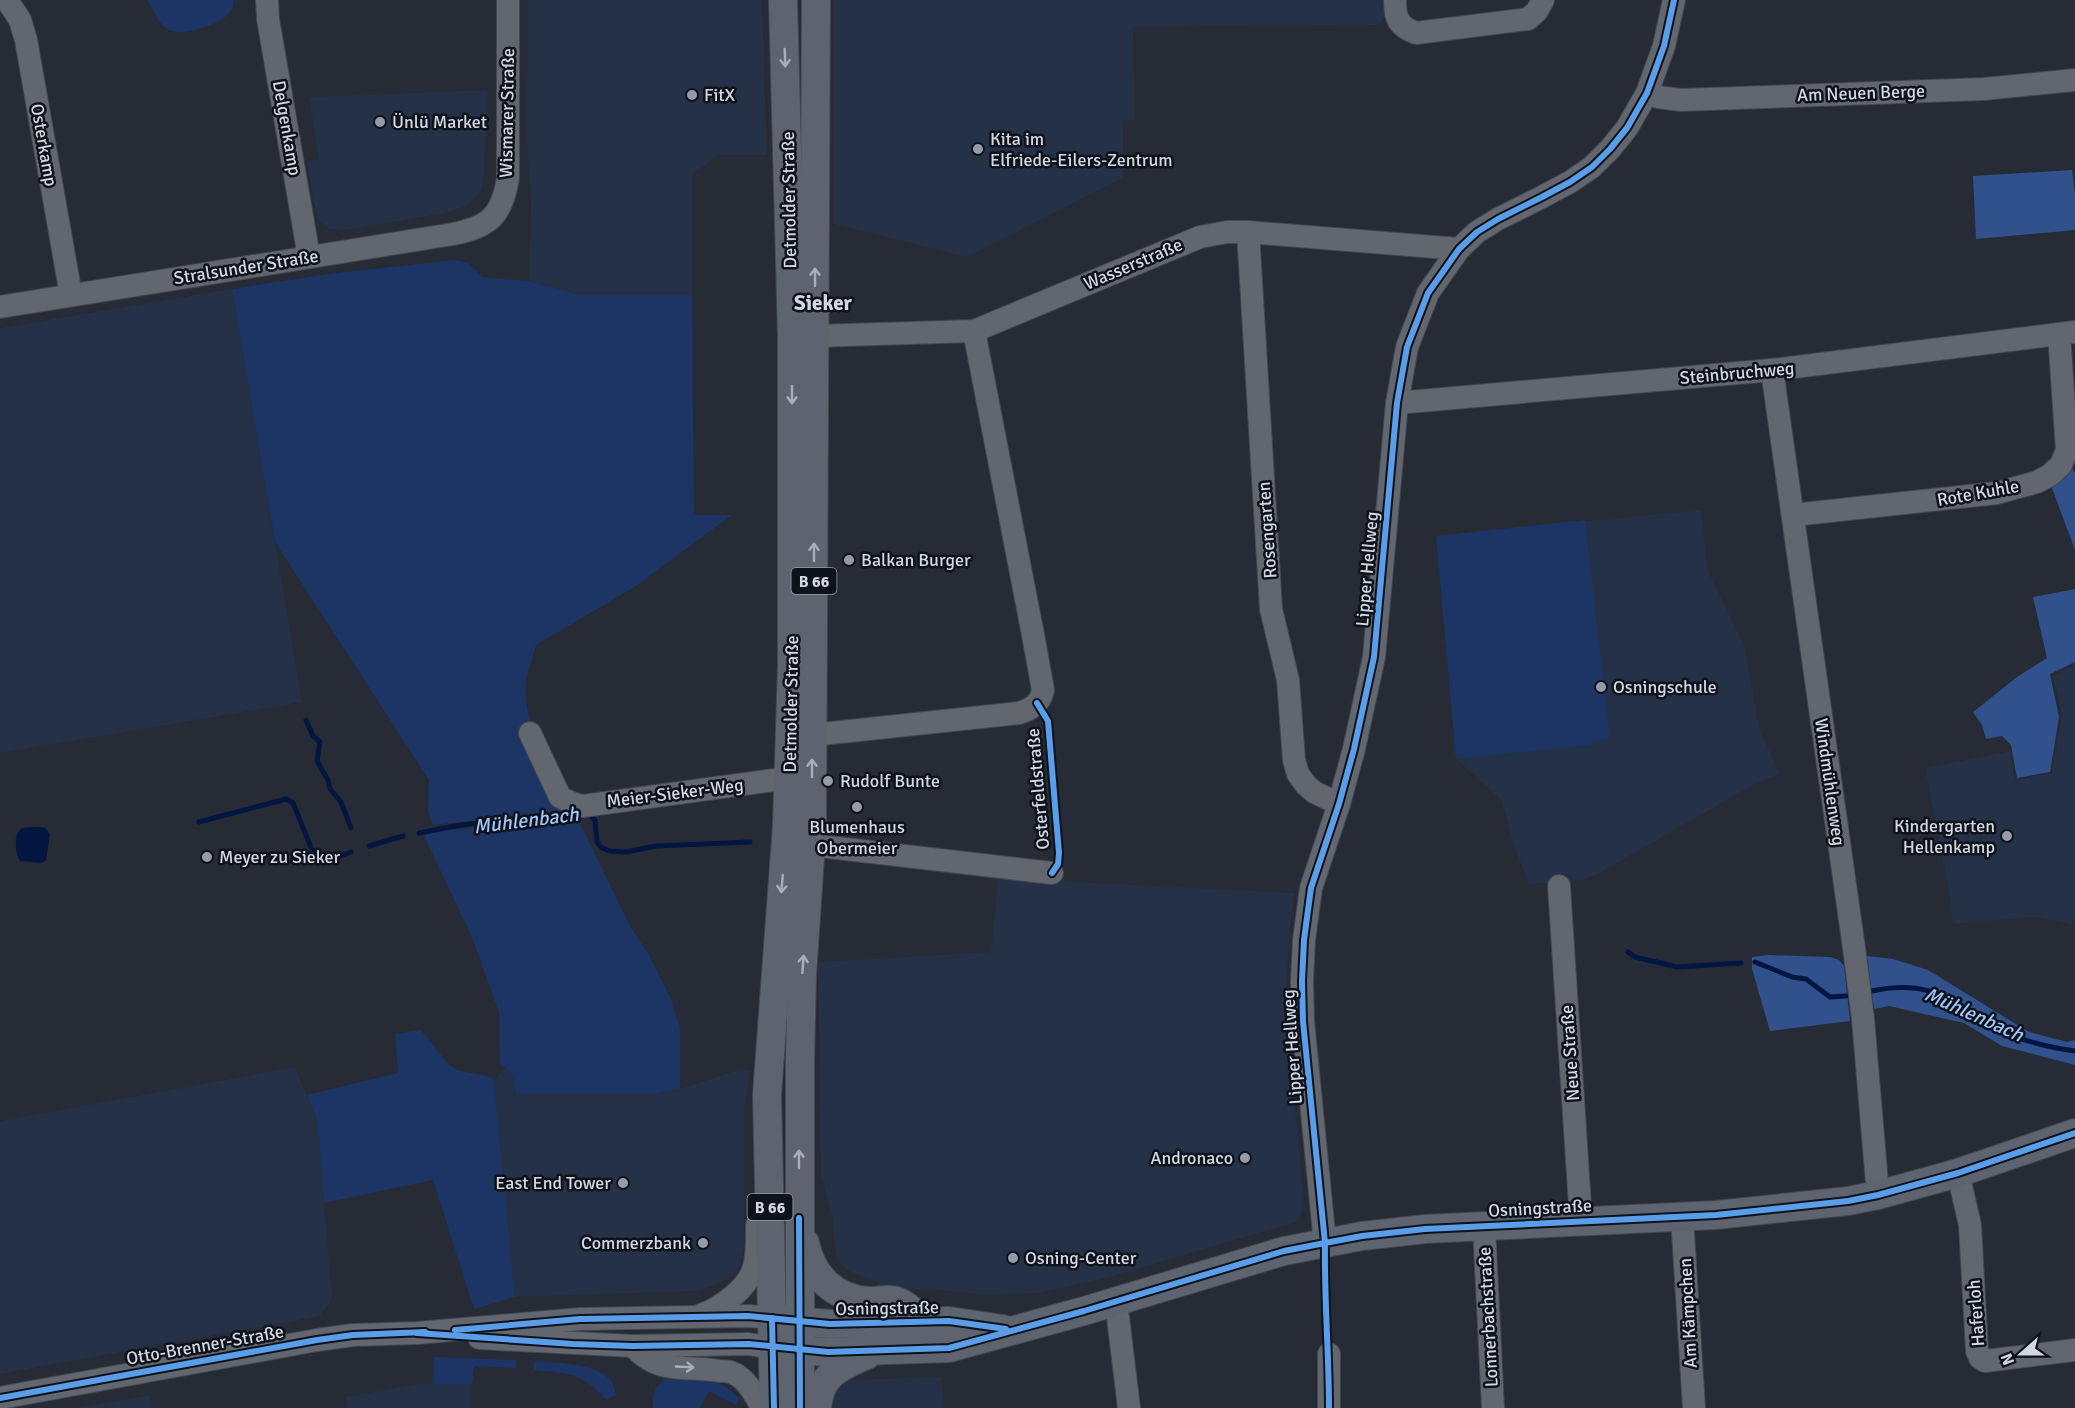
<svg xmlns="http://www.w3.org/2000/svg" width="2075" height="1408" viewBox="0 0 2075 1408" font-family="Signika,sans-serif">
<rect width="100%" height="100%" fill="#262b35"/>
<g fill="#243146">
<polygon points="528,0 762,0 767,155 719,155 692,175 692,295 581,295 529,281 531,203 527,139"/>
<polygon points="834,0 1389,0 1386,17 1378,25 1133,27 1135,120 1123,121 1123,178 967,257 834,224"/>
<polygon points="488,90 484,176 482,189 473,200 466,206 445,213 344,230 330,229 320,222 315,210 307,162 319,159 309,97"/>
<polygon points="232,289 302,702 0,753 0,328"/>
<polygon points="1701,510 1708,571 1745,647 1759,728 1780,774 1753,785 1596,875 1583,880 1529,884 1514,846 1502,801 1456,759 1436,536"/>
<polygon points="2075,665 2075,925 2035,917 1953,924 1949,892 1925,768 2010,751 2015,780 2052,773 2062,716 2053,676"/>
<polygon points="998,878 1295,893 1290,927 1286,989 1286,1011 1304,1201 1302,1213 1296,1222 1110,1277 1038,1293 986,1295 940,1290 881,1289 876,1281 852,1273 841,1265 835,1253 833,1219 821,1175 818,962 991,952"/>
<polygon points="295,1067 318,1123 332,1299 320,1316 0,1374 0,1121"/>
<polygon points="505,1067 515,1076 516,1093 659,1093 680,1089 738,1070 751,1070 744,1110 744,1249 738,1270 728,1279 699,1291 515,1297 494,1081"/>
<polygon points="941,1377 944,1408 829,1408 830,1398 846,1380"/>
<polygon points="418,1384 472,1384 471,1408 347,1408 345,1397"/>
<polygon points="150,1395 152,1408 77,1408"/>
</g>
<g fill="#1c3564">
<path d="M148,0H234C233,3 234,6 232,9C225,24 184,37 169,30C159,25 153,10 148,0Z"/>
<path d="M454,260L468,263L482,277L529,281L581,295H692L694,515H732L633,588L536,645C533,657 528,670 526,682C522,727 553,770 573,809L433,825L428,810L429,780L275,542L232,289L328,274Z"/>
<polygon points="1585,520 1610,738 1591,741 1591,745 1456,759 1436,536"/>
<polygon points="580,823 631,928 648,953 671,999 680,1028 680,1089 659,1093 516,1093 514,1076 505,1067 500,1065 499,1012 471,935 424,836 434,831"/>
<polygon points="421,1030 449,1065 457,1070 491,1077 494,1081 515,1297 474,1309 433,1180 324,1203 318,1123 307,1095 398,1073 395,1034"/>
<polygon points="434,1357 516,1360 516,1368 474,1366 472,1384 433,1384"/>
<path d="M534,1361C559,1364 614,1361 616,1395L606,1399C580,1372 570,1374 534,1370Z"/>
<path d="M675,1377C699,1379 722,1378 739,1398L736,1405L709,1391L700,1408H653C652,1391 656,1380 675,1377Z"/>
</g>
<g fill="#30518c">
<polygon points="2072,170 2075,194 2075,230 1976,239 1973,176"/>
<polygon points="2072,469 2075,472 2075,550 2052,488"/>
<polygon points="2075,589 2075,662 2050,674 2059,717 2050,772 2017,778 2011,745 2002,736 1986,739 1982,725 1973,712 2017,677 2047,658 2033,597"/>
<polygon points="1768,955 1830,957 1839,960 1844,966 1850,1021 1770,1031 1752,969 1752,957"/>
<polygon points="1867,956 1893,959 1928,970 2029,1032 2067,1042 2075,1040 2075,1065 2002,1046 1964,1023 1889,1006 1874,1009"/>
</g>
<path fill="#031642" d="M39,827L45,828L50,834L46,860L42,863L20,861C15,852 12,833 23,828C28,827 34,827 39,827Z"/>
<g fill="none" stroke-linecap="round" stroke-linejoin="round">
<g stroke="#031642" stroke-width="5">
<polyline points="306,720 313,736 320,742 317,761 328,780 330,789 341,802 351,828"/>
<polyline points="588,813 595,820 597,842 602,848 610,851 626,852 656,846 750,842"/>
<polyline points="199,822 286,799 293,803 312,850 324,862 351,852"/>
<polyline points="419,833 461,825 576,813"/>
<polyline points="369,846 403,836"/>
<polyline points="1628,952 1635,957 1677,967 1741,963"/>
<polyline points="1755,962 1792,977 1806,979 1830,997 1846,996"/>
<path d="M1872,991C1899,985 1928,986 1952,1001C1962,1008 1972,1016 1983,1022C2010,1037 2044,1047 2075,1051"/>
</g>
<defs>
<g id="minor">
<polyline points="7,0 20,20 26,40 71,295"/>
<polyline points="267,0 268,19 309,257"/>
<path d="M1395,0C1395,19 1398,26 1416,33L1528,19L1537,11L1543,0"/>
<polyline points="1647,93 1658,97 1681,100 1984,89 2075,80"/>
<polyline points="1248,232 1271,609 1288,680 1294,760 1298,774 1306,785 1314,792 1339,804"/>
<path d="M0,307L453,234C490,227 502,215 508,178V0"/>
<polyline points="815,336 974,331 1200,237 1227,232 1248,232 1459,249"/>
<polyline points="1772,370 1854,948 1863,1019 1878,1195"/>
<polyline points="1397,403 1772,370 2075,332"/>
<polyline points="1793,515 1997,493 2037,482 2050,475 2061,465 2067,450 2059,334"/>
<polyline points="530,733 560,797 572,803 583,806 789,778"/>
<path d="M812,735L1019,713C1032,709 1040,704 1043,690L1034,640L974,331"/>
<polyline points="811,845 1052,873"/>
<polyline points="1559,886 1581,1221"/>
<polyline points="1958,1173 1970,1225 1977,1351 1980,1358 1985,1361 2075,1350"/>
<polyline points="1682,1217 1694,1408"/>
<polyline points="1484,1226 1493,1408"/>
<polyline points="1325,1243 1303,1021 1302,981 1304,940 1311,888 1339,804 1354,749 1374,657 1397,403 1407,347 1428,293 1459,249 1477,232 1498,219 1542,197 1570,182 1592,167 1610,149 1627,128 1647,93 1664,46 1674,0"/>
<polyline points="1116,1301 1129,1408"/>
<path d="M701,1315C713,1311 723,1304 733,1296C759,1275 757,1256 757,1225"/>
<polyline points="479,1338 633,1346 749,1344 772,1348"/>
<path d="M633,1346C658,1375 685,1365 719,1371C723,1371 729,1371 733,1373C746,1378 756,1396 762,1408"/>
<polyline points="0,1398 317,1340 353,1335 417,1333 580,1319 748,1316 772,1318"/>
<polyline points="1329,1408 1329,1354"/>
</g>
<g id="major">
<path d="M805,1243C812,1276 834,1299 870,1301C877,1301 886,1299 893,1300C905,1302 915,1314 924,1322"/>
<polyline points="783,1320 830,1324 949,1321 1003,1329"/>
<polyline points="780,1349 828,1352 949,1348 1084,1311 1284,1251 1362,1236 1425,1229 1716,1215 1848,1201 1878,1195 1958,1173 2075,1133"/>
<polyline points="774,1408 767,1095 787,825 792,665 792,337 783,0"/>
<polyline points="800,1408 800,1060 802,976 812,827 816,0"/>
<path d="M817,1408C820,1374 839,1367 867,1355"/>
</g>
</defs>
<use href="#minor" stroke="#424750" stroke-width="24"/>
<use href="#major" stroke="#424750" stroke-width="30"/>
<use href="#minor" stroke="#62676f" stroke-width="22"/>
<use href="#major" stroke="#5d6470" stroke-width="28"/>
<defs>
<g id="cycleway">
<polyline points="1037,703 1048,721 1059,853 1058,864 1052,873"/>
<polyline points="799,1218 800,1408"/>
<polyline points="772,1318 774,1408"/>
<polyline points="455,1330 580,1319 748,1316 830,1324 949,1321 1006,1329"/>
<polyline points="417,1333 573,1344 633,1346 749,1344 828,1352 949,1348 1084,1311 1284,1251 1325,1243 1362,1236 1425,1229 1716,1215 1848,1201 1878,1195 1958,1173 2075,1133"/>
<polyline points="0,1398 317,1340 353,1335 425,1332"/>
<path d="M1329,1408C1329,1353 1324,1298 1325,1243L1303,1021L1302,981L1304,940L1311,888L1339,804L1354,749L1374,657L1397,403L1407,347L1428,293L1459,249L1477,232L1498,219L1542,197L1570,182L1592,167L1610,149L1627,128L1647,93L1664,46L1674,0"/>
</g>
</defs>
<use href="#cycleway" stroke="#0e121a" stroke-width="10"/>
<use href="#cycleway" stroke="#5a9eea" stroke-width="6"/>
</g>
<defs><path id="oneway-shaft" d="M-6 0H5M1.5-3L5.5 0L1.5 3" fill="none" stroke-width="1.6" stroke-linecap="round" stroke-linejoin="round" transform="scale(1.5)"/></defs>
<g stroke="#a8afbb">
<use href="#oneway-shaft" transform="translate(785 58) rotate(88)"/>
<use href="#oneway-shaft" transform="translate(815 277) rotate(-90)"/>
<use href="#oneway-shaft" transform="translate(792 395) rotate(90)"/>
<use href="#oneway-shaft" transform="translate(814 552) rotate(-90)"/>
<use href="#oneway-shaft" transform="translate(812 768) rotate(-90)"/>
<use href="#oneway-shaft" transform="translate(782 884) rotate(95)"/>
<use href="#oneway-shaft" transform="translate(803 964) rotate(-86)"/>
<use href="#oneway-shaft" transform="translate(799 1159) rotate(-90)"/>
</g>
<use stroke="#aab0bb" href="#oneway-shaft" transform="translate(685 1367) rotate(3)"/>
<g fill="#959ba7" stroke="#0e121a" stroke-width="2">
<circle cx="692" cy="95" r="6"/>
<circle cx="380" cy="122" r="6"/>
<circle cx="978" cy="149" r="6"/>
<circle cx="849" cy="560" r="6"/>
<circle cx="1601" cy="687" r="6"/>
<circle cx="828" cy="781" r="6"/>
<circle cx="857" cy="807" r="6"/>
<circle cx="2007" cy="836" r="6"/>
<circle cx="207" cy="857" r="6"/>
<circle cx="1245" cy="1158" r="6"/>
<circle cx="623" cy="1183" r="6"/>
<circle cx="703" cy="1243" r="6"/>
<circle cx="1013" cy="1258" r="6"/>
</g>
<g text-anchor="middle" stroke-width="5" stroke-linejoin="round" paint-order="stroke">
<g fill="#0e121a" stroke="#969da7" stroke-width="1.5">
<rect x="791.5" y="568" width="45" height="26" rx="4.5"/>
<rect x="747.5" y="1194" width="45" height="26" rx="4.5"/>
</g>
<g font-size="16" font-weight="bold" fill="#d1d8e4">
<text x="814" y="587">B 66</text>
<text x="770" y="1213">B 66</text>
</g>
<g font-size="18" fill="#d1d8e4" stroke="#0e121a">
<text transform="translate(1861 93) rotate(-2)" y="6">Am Neuen Berge</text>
<text transform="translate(507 113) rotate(-89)" y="6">Wismarer Straße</text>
<text transform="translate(287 128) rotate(80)" y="6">Delgenkamp</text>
<text transform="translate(44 145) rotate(80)" y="6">Osterkamp</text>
<text transform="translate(789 200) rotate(-91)" y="6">Detmolder Straße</text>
<text transform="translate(1133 264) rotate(-23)" y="6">Wasserstraße</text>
<text transform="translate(246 267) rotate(-9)" y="6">Stralsunder Straße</text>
<text transform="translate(1737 373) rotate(-5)" y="6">Steinbruchweg</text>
<text transform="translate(1978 493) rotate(-10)" y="6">Rote Kuhle</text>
<text transform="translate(1267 530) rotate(-94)" y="6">Rosengarten</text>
<text transform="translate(1367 569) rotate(-85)" y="6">Lipper Hellweg</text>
<text transform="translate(791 704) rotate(-89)" y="6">Detmolder Straße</text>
<text transform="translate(1830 782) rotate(82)" y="6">Windmühlenweg</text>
<text transform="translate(1038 789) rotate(-95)" y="6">Osterfeldstraße</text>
<text transform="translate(675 793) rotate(-7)" y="6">Meier-Sieker-Weg</text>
<text transform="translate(1292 1047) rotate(-94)" y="6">Lipper Hellweg</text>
<text transform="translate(1570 1053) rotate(-94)" y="6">Neue Straße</text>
<text transform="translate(1540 1208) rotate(-3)" y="6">Osningstraße</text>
<text transform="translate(887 1308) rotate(-1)" y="6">Osningstraße</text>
<text transform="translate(1688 1313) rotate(-93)" y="6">Am Kämpchen</text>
<text transform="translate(1976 1313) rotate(-94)" y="6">Haferloh</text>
<text transform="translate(1488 1317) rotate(-93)" y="6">Lonnerbachstraße</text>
<text transform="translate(205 1345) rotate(-10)" y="6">Otto-Brenner-Straße</text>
</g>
<g font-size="18" fill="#d1d8e4" stroke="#0e121a" text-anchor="start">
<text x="704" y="101">FitX</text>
<text x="392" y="128">Ünlü Market</text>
<text x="990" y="145">Kita im<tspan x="990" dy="21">Elfriede-Eilers-Zentrum</tspan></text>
<text x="861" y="566">Balkan Burger</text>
<text x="1613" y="693">Osningschule</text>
<text x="840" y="787">Rudolf Bunte</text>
<text x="1995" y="832" text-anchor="end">Kindergarten<tspan x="1995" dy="21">Hellenkamp</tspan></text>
<text x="857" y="833" text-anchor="middle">Blumenhaus<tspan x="857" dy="21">Obermeier</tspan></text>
<text x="219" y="863">Meyer zu Sieker</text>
<text x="1233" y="1164" text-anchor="end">Andronaco</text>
<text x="611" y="1189" text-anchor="end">East End Tower</text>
<text x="691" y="1249" text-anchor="end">Commerzbank</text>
<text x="1025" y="1264">Osning-Center</text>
</g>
<g font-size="20" font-style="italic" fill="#a3c5fd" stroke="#0e121a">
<text transform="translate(526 820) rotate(-7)" y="7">Mühlenbach</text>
<text transform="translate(1974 1014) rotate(24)" y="7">Mühlenbach</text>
</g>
<g font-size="21" font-weight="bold" fill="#d1d8e4" stroke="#0e121a">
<text x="823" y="310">Sieker</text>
</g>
</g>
<g transform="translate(2021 1354) rotate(249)" stroke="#0e121a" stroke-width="4.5" paint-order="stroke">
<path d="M0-4.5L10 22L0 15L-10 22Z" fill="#d1d8e4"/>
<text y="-9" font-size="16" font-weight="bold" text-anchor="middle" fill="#d1d8e4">N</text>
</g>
</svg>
